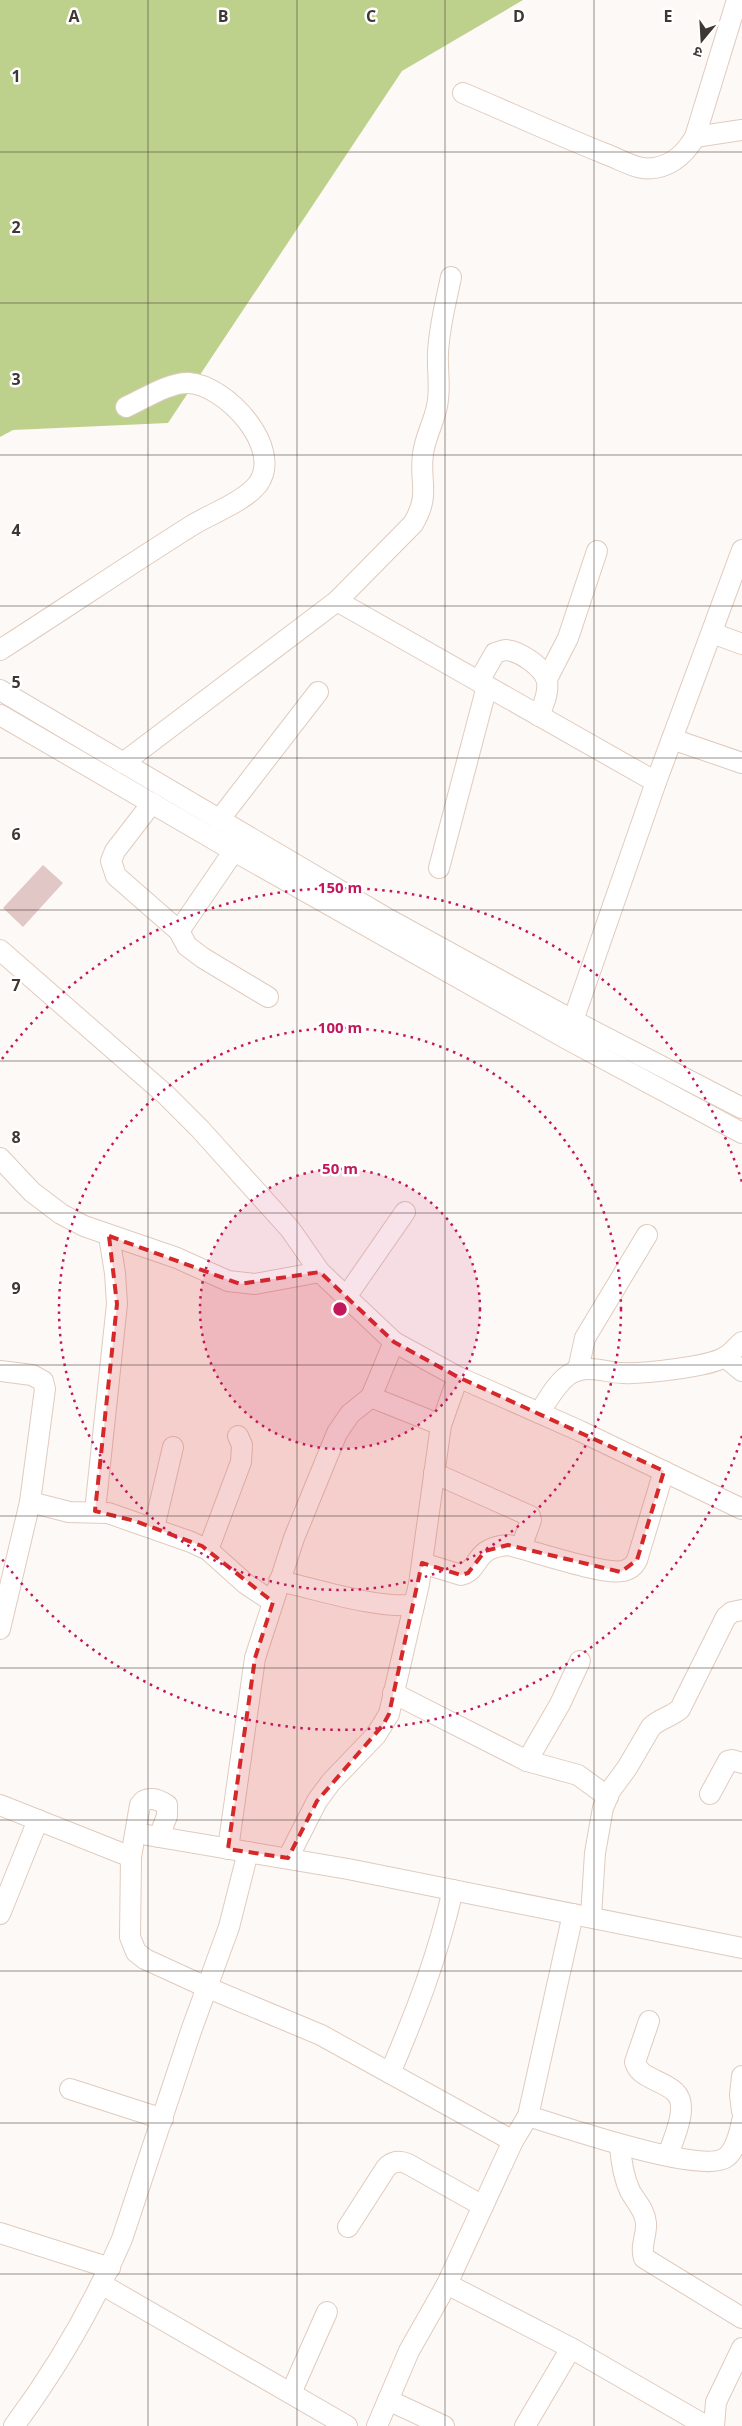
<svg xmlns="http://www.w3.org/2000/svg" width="742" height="2426" viewBox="0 0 742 2426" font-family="'Open Sans','Noto Sans Devanagari',sans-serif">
<rect width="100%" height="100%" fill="#fdf9f6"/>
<polygon fill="#bed18c" points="0,0 523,0 402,71 168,423 13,430 0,437"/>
<polygon fill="#e1c7c6" points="43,865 63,883 23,927 3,908"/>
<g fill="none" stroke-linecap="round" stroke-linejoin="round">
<defs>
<g id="minor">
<path d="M463,93C510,113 556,134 603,153C615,157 630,166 642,168C666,171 684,156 695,137L737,0"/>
<polyline points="695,137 742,130"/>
<path d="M337,601L413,524C431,494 419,482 423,454C425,437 434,422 437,406C441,388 437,371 438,353C439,327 446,302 451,277"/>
<polyline points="712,633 742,644"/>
<path d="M0,650C64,609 126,567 191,526C210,514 244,502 258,484C284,448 226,385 189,383C169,382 144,399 126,407"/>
<polyline points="547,679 568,638 597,551"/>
<path d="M479,681L495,653C499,652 503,650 506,650C520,651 545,668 547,682C549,694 543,705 539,716"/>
<polyline points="0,690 388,919 574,1021 742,1108"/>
<polyline points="0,715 234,851 567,1039 742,1133"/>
<polyline points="672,739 742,763"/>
<polyline points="123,763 337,601 656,782"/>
<polyline points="152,803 115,851 111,861 116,876 179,931 187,946 203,958 268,997"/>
<polyline points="219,820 318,692"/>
<polyline points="439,868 487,686"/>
<polyline points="179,931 242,839"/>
<polyline points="0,950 166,1095 200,1129 290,1229 320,1272 394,1342 458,1377 580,1431 742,1509"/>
<polyline points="569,1032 656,782 742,550"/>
<polyline points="0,1158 32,1192 61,1214 84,1226 177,1258 228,1281 255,1284 320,1272"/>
<polyline points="346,1297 405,1212"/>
<polyline points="725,1357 742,1371"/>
<polyline points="578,1370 585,1338 647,1235"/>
<polyline points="0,1371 32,1375 43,1381 45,1389 30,1502 0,1629"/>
<polyline points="371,1397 441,1425"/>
<path d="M539,1413C548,1400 557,1382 570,1374C587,1364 604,1372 622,1373C643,1374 708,1367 725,1357C731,1354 736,1347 742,1342"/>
<polyline points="434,1473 530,1516 531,1520 521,1548"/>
<polyline points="30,1502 69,1512 108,1513 191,1542 208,1550 246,1584 273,1602"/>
<polyline points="95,1511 117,1304 115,1273 109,1236"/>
<polyline points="154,1528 173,1447"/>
<polyline points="208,1550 241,1462 242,1445 238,1436"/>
<path d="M422,1563L461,1575C482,1569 472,1548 508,1545C533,1551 602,1575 622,1571C629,1570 634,1566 637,1560L664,1471"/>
<path d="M279,1581C321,1590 372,1608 414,1605"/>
<polyline points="393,1693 527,1761 578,1775 608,1797"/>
<polyline points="527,1761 560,1704 580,1661"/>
<polyline points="710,1794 728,1761 732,1760 742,1763"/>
<polyline points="0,1805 131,1857"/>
<polyline points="147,1835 348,1869 742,1948"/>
<path d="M159,1837L167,1816V1805C158,1799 146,1795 140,1805L131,1857L130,1937L136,1952L145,1959L206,1987L321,2035L513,2141"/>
<polyline points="228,1849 255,1658 294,1538 337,1433 350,1414 371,1397 394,1342"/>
<polyline points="288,1858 317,1801 331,1782 376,1735 389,1714 419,1584 441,1425 458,1377"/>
<polyline points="0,1914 38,1820"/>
<path d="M591,1916L595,1853L603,1808L610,1791L627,1768L651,1727C659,1719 671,1717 680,1709L726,1617L732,1612L742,1610"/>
<path d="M649,2021L635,2062C638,2071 643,2074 651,2078C658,2082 669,2086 675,2092C690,2106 673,2139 668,2155"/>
<path d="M390,2073C417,2010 437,1958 453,1890"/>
<polyline points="742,2076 740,2095 742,2111"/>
<polyline points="70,2089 163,2119"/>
<path d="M528,2116C561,2126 699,2174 725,2158C735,2152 740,2132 742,2121"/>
<path d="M620,2145C621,2161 623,2176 630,2191C636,2202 645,2210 646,2223C647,2235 640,2246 644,2258L742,2318"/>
<path d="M348,2227L386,2168C392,2161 400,2160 408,2164L483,2206"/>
<polyline points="0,2233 110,2268"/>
<polyline points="101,2284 347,2426"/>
<polyline points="447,2284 571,2348 706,2426"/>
<polyline points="291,2393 327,2312"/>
<polyline points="388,2400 444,2426"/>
<path d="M14,2426C57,2368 93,2306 122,2239L191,2031L229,1927L248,1852"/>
<polyline points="377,2426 409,2351 447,2284 513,2141 528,2116 573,1914"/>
<polyline points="525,2426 571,2348"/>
<polyline points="714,2426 716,2402 742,2348"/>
</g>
</defs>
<use href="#minor" stroke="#e0cbbe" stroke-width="22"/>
<use href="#minor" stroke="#fff" stroke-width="20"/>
</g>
<path fill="#d62828" fill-opacity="0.2" stroke="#d62828" stroke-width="4" stroke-dasharray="10 6" stroke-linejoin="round" d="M109,1236L240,1284L320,1272L394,1342L458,1377L664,1471L637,1560L621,1572L508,1545L485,1551L468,1573L461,1575L422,1563L389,1714L383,1725L317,1801L288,1858L228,1849L255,1658L273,1602L202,1546L135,1521L95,1511L117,1304Z"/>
<path fill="none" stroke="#3f3732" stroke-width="1" stroke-opacity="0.55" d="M148,0V2426M297,0V2426M445,0V2426M594,0V2426M0,152H742M0,303H742M0,455H742M0,606H742M0,758H742M0,910H742M0,1061H742M0,1213H742M0,1365H742M0,1516H742M0,1668H742M0,1820H742M0,1971H742M0,2123H742M0,2274H742"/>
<circle cx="340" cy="1309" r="140" fill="#c2185b" fill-opacity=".12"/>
<g fill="none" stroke="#c2185b" stroke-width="2.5" stroke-dasharray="2.5 5">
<circle cx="340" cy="1309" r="140"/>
<circle cx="340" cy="1309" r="281"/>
<path d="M742 1436A421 421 0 0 1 2 1559M2 1059A421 421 0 0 1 742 1182"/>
</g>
<g font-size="16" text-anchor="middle" font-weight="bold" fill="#3f3732" stroke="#fff" stroke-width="5" stroke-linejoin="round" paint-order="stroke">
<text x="74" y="22">A</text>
<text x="223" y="22">B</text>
<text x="371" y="22">C</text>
<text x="519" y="22">D</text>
<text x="668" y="22">E</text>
<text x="16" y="82">1</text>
<text x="16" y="233">2</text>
<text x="16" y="385">3</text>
<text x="16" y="536">4</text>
<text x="16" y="688">5</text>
<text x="16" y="840">6</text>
<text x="16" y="991">7</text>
<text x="16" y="1143">8</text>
<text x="16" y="1294">9</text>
</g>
<circle cx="340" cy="1309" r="8" fill="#c2185b" stroke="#fff" stroke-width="2.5"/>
<g font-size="15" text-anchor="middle" font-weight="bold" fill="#c2185b" stroke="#fff" stroke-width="5" stroke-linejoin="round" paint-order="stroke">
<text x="340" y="893">150 m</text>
<text x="340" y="1033">100 m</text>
<text x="340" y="1174">50 m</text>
</g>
<g transform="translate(702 40) rotate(198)" stroke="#ffffff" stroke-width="4" paint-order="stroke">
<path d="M0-4L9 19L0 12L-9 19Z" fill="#3f3732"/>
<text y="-8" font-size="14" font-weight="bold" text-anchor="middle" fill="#3f3732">उ</text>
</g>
</svg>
